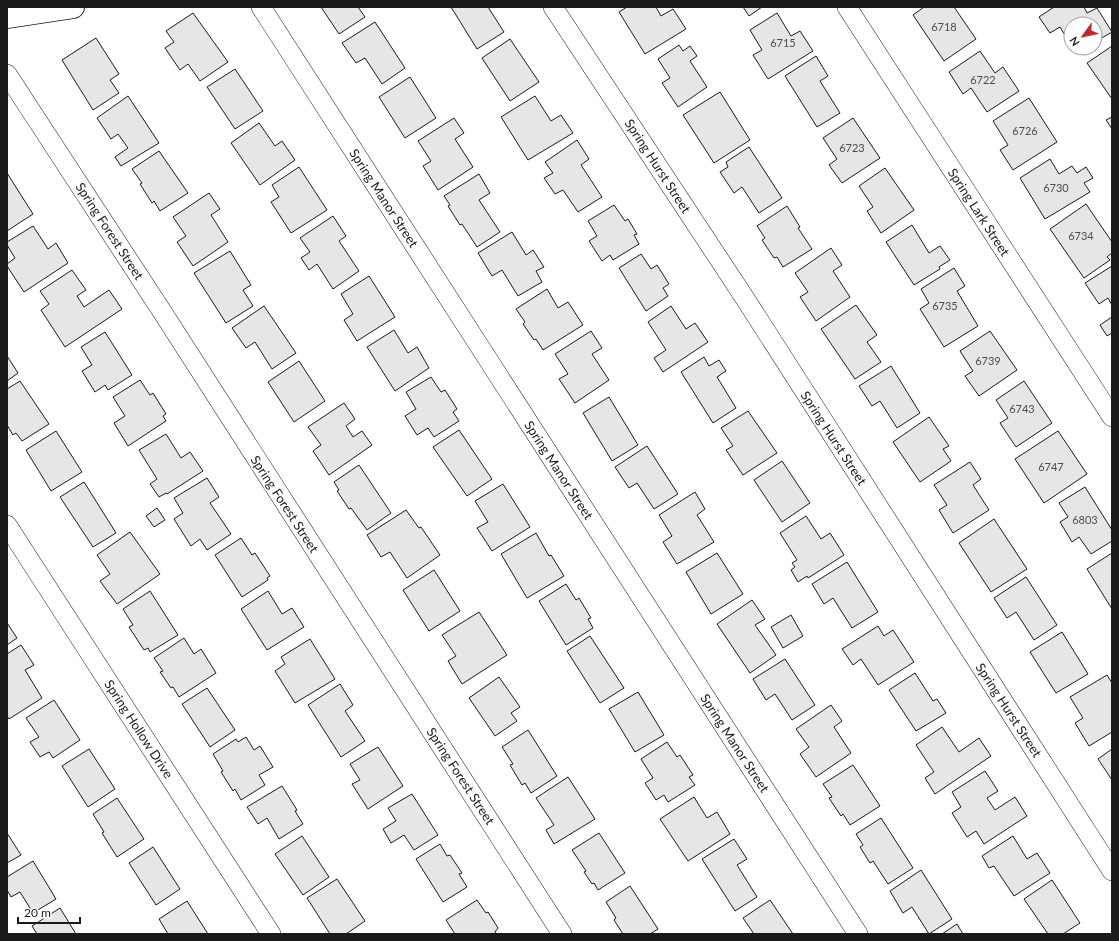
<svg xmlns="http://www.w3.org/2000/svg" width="1119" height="941" viewBox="0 0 1119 941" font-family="Lato,sans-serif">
<rect width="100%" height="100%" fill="#fff"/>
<g fill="#e6e6e6" stroke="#1a1a1a">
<polygon points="321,7 358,7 365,17 339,34"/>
<polygon points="451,7 488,7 504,32 477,49"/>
<polygon points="627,7 656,7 661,16 673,9 686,29 645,54 619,12"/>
<polygon points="743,7 762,7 749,16"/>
<polygon points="924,7 954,7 976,39 944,61 913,15"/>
<polygon points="1054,7 1084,7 1087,13 1097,8 1112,32 1095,42 1095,24 1071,24 1071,45 1060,27 1050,33 1039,17"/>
<polygon points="193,13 228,62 200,81 188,64 180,70 165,48 174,42 166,31"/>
<polygon points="777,13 791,36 800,31 813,51 768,79 753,55 762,50 750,30"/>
<polygon points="375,22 405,68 382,84 365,58 356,63 342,43"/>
<polygon points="96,38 119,74 110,80 119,93 93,110 62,60"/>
<polygon points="510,39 539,82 510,101 482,58"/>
<polygon points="679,45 683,51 690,46 697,56 690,61 707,87 678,107 662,83 670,78 658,59"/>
<polygon points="1112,46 1112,99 1087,63"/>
<polygon points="1073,48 1086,48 1076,54"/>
<polygon points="980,51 995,73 1003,67 1019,91 987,112 971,88 963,94 949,72"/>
<polygon points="816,56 828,76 820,81 840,113 817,127 785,76"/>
<polygon points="235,69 263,111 235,129 207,87"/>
<polygon points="410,77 436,118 405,138 379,97"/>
<polygon points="720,92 750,140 714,163 683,115"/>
<polygon points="128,96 159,143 121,166 115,157 128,148 118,134 111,139 97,118"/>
<polygon points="535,96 551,121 561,115 573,133 528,160 501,117"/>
<polygon points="1029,98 1057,142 1013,170 1000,150 1008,145 993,121"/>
<polygon points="1112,117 1112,129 1106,120"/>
<polygon points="454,118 464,133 455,139 473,167 438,190 423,166 431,161 418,141"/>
<polygon points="853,118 880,158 842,183 829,165 837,159 823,138"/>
<polygon points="259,123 275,146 282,141 295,160 260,185 231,143"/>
<polygon points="577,140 589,159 581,165 602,197 578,212 563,190 555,194 544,178 553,173 545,162"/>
<polygon points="749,147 782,198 759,213 742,187 734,193 720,172 728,167 726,162"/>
<polygon points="159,151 188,193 160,211 154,201 152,203 140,184 142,183 132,169"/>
<polygon points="1050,159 1059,174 1072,166 1077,173 1086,167 1093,178 1084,183 1090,192 1045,219 1020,178"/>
<polygon points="299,167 327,210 291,233 271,202 279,197 272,185"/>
<polygon points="885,168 914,210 881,233 867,211 873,207 859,186"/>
<polygon points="7,173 33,214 7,231"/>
<polygon points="479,174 490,193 479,200 500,232 477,247 462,224 460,225 448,206 450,205 444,196"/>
<polygon points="209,193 220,209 211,215 228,242 193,266 177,242 186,236 173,217"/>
<polygon points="1086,204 1112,242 1112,253 1107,257 1110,260 1084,278 1050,229"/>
<polygon points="614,205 625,221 628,219 637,234 634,235 639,244 613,260 610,255 602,261 589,241 597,236 588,221"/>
<polygon points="787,206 800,227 798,228 812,249 783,267 777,257 774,258 762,240 765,238 757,226"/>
<polygon points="333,216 346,236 339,241 359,271 333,289 317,264 309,270 301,258 310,252 300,238"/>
<polygon points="912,225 929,253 940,246 950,260 939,267 940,269 914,285 886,242"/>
<polygon points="33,226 48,249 56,243 68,263 24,292 7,266 7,264 15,258 7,245 7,242"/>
<polygon points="512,232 526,255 533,250 544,267 536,271 542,282 518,296 502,270 492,276 478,253"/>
<polygon points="831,248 842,265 833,271 850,297 816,321 800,297 808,292 795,273"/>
<polygon points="230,251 251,285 243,290 253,306 226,323 194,273"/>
<polygon points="641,254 651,269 657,265 669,284 663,288 668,296 646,311 619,268"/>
<polygon points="1112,266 1112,305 1108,298 1099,304 1085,283"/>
<polygon points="954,268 965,286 957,291 978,326 944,347 920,309 929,303 921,289"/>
<polygon points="72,270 86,290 77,296 84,307 109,290 122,309 65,347 41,310 49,304 40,291"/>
<polygon points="369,276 395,317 357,341 344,320 353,314 341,294"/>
<polygon points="547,289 558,308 568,302 583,325 543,350 536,339 534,340 523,324 525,322 516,309"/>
<polygon points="856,305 877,335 867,342 881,362 855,379 821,329"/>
<polygon points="264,306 296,353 272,369 255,342 246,348 232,328"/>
<polygon points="671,306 686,329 695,323 708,342 663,372 654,358 666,350 648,322"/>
<polygon points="1112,317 1112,333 1107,336 1100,325"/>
<polygon points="394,330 408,353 417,347 429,368 395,391 367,347"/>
<polygon points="591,331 602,348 592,354 609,380 575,403 559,379 568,374 555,354"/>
<polygon points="990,331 1017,370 979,396 965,376 973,371 960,351"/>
<polygon points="105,332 132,375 108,390 105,385 95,392 82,371 92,365 81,347"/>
<polygon points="7,356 18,373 7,381"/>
<polygon points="704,357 709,366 719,360 726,371 717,377 736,408 713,423 681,372"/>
<polygon points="299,361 325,401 294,422 268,382"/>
<polygon points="891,366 920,413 897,428 880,401 872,406 859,386"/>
<polygon points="431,377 441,392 445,390 457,409 453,412 459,421 434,437 428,428 417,435 405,416 416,409 406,392"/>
<polygon points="140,380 150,395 153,393 166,414 163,416 166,421 128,446 114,423 125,416 113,397"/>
<polygon points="20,381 49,424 22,441 16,433 13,435 7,425 7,389"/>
<polygon points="1024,381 1052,423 1016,447 1000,423 1008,418 996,400"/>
<polygon points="609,397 638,445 612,461 583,413"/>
<polygon points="344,403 355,419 346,426 353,437 362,431 372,445 329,475 313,451 321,445 308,427"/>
<polygon points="748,411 777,453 743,475 726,450 733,446 721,428"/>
<polygon points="929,417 949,446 943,449 951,461 920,482 893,442"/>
<polygon points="459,430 492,479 467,496 433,447"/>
<polygon points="56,431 82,472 51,491 26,450"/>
<polygon points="1058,431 1087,474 1044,503 1015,459"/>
<polygon points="166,434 181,458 190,452 203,471 167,494 166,493 159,497 150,484 157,479 139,450"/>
<polygon points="647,446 678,494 654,509 637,483 629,488 615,467"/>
<polygon points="782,461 810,503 782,522 754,480"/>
<polygon points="970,462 981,479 973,485 989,510 953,533 939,510 947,505 934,485"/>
<polygon points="359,465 391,513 367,530 351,508 349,509 337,491 339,490 334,482"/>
<polygon points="207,478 219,497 210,503 231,534 207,550 200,539 191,546 174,519 183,513 174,498"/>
<polygon points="84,482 116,533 93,547 60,497"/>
<polygon points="503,484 530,527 492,551 477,528 488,522 475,501"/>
<polygon points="1085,487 1112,530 1112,541 1091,554 1079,537 1072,542 1060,522 1068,517 1059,503"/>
<polygon points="695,492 705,509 697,515 714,542 677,564 663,542 672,536 659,515"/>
<polygon points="157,508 165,520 154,527 146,516"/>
<polygon points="406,510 419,528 421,527 440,555 407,578 390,552 381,557 367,535"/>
<polygon points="806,516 821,539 830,533 844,555 808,578 807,576 798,582 791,570 795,567 792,563 797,560 780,533"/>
<polygon points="994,519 1027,569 991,592 959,543"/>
<polygon points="130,532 160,574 117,604 100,581 110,574 97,555"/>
<polygon points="536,533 549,556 551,555 564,576 527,598 501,554"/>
<polygon points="241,538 252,555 255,553 270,576 267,578 268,580 242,597 215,555"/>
<polygon points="717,553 743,594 711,614 686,572"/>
<polygon points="1112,553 1112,609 1087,569"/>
<polygon points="847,562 878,612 852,628 833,598 824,604 812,584"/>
<polygon points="434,570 460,611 429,631 403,590"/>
<polygon points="1026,577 1057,625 1034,640 1016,612 1007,618 994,598"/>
<polygon points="566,584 576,600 579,598 591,618 588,619 593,628 566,645 539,601"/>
<polygon points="150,591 178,635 150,652 148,648 144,650 129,627 133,625 123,609"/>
<polygon points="268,591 282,614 292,608 304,627 267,650 241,609"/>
<polygon points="752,600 765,619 755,625 776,655 750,673 717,624"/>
<polygon points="479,612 507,655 462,684 448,661 456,656 442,635"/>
<polygon points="791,615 803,636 783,648 771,627"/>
<polygon points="7,623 17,638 7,645"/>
<polygon points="878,626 884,636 893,630 914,662 878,685 861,659 853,665 842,649"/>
<polygon points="1062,632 1088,674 1056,693 1030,652"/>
<polygon points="590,636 624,688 600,703 567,651"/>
<polygon points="184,638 194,654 201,649 216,673 179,697 173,687 171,688 160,672 163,671 154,658"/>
<polygon points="310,639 335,679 295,703 275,671 285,664 281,657"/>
<polygon points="21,645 34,665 25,670 42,698 9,719 7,716 7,654"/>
<polygon points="785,659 815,705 792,720 775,694 766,700 753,679"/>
<polygon points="915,673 933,701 937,699 946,713 916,731 889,690"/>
<polygon points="1107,675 1112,683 1112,732 1089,746 1075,723 1083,718 1070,697"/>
<polygon points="499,677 520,707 511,713 517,721 495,736 469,698"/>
<polygon points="340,684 353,705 345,711 365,741 341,757 308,705"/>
<polygon points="207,688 235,730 210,747 182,704"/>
<polygon points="638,692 664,735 635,752 609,709"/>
<polygon points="54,700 80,740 53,758 49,752 40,757 30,742 39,737 26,718"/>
<polygon points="831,705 842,721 834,727 851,753 816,777 800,754 809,747 796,729"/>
<polygon points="942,727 959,752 979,738 991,756 935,794 925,778 934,772 916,745"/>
<polygon points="528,730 557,776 531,793 525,783 522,785 510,765 513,764 502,747"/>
<polygon points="246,737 254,750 260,746 273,767 259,775 265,785 241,800 235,789 233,791 221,772 223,771 213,754 236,739 238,742"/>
<polygon points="667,742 677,757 680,755 693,775 689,777 695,785 668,802 664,795 656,800 645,783 653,778 641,759"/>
<polygon points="378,747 403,786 368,809 352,784 360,780 350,764"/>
<polygon points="89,749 115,789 88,807 62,766"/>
<polygon points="1112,749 1112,780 1098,759"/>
<polygon points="853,765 880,806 850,825 843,814 841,816 829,798 832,797 823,784"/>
<polygon points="985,771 998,791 987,798 995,810 1015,797 1027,816 984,844 976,831 967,837 952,813 961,807 952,792"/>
<polygon points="568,777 595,819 554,844 546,830 554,825 536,798"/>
<polygon points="282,786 297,810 295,811 303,824 279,839 267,818 258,824 247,807"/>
<polygon points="412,794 438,835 414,850 404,835 391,843 383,829 396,821 388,808"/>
<polygon points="694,797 707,818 717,812 730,834 688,861 660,819"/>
<polygon points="117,798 144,839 117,857 102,833 104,832 93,814"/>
<polygon points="881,818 913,868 888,884 873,861 870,863 860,847 863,845 856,834"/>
<polygon points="7,833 21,855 7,863"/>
<polygon points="599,833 625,873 598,890 594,883 592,884 584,872 586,871 572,850"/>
<polygon points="302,836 329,877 303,895 275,854"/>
<polygon points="1013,836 1027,859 1037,853 1050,873 1014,896 994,866 989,868 982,856"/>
<polygon points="734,839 747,859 737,865 757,897 735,911 702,859"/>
<polygon points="440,844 447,856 450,855 462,873 459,874 467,887 443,902 416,859"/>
<polygon points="153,847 180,889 156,905 129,863"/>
<polygon points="33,861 56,899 33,913 20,892 11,897 7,890 7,877"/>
<polygon points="921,870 952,919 929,934 912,907 903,913 890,891"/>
<polygon points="337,879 365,921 346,934 330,934 307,898"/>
<polygon points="1052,880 1080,923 1063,934 1048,934 1024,899"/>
<polygon points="630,886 658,929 650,934 623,934 614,920 616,918 606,902"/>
<polygon points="477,900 486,913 488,912 498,928 495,932 496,934 455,934 446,920"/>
<polygon points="770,900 793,934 754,934 743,918"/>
<polygon points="187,901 208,934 168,934 159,919"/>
<polygon points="60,908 76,934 37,934 32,926"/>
<polygon points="957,924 963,934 942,934"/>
</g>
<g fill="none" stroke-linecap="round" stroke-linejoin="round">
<defs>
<g id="street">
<polyline points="261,7 858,934"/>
<polyline points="553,7 746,300 1112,871"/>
<polyline points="847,7 1112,417"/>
<polyline points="7,74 163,313 562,934"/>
<polyline points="7,525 271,934"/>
</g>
<polyline id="secondary" points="7,17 73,7"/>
</defs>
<use href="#street" stroke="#1a1a1a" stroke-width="20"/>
<use href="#secondary" stroke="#1a1a1a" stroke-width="24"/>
<use href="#street" stroke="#fff" stroke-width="19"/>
<use href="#secondary" stroke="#fff" stroke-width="22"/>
</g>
<g text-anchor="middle" stroke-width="3" stroke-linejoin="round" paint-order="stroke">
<g font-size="11" fill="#4d4d4d">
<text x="944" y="31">6718</text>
<text x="783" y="47">6715</text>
<text x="983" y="84">6722</text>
<text x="1025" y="135">6726</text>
<text x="852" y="152">6723</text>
<text x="1056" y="192">6730</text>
<text x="1081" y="240">6734</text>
<text x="945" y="310">6735</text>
<text x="988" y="365">6739</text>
<text x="1022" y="413">6743</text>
<text x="1051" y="471">6747</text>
<text x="1085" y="524">6803</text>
</g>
<g font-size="13" fill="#1a1a1a" stroke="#fff">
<text transform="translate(658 166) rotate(57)" y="5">Spring Hurst Street</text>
<text transform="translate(384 198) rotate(57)" y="5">Spring Manor Street</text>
<text transform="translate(979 212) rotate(57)" y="5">Spring Lark Street</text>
<text transform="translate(110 231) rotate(57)" y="5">Spring Forest Street</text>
<text transform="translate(834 438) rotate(57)" y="5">Spring Hurst Street</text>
<text transform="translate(559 470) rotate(57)" y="5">Spring Manor Street</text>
<text transform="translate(285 504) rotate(57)" y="5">Spring Forest Street</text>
<text transform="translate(1009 710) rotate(57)" y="5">Spring Hurst Street</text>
<text transform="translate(139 729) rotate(57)" y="5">Spring Hollow Drive</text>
<text transform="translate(735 743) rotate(57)" y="5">Spring Manor Street</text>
<text transform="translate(461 776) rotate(57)" y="5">Spring Forest Street</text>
</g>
</g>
<rect width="1119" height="941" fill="none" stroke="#1a1a1a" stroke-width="16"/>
<g transform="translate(1083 36) rotate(237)"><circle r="19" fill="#ffffff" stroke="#a3a3a3"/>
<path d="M0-3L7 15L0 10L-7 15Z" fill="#c62828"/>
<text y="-6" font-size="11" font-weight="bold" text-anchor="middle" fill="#1a1a1a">N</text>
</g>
<path d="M18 917v6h62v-6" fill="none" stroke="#1a1a1a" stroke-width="2"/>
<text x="24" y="917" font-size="12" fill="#1a1a1a" stroke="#ffffff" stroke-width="3" paint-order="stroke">20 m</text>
</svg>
